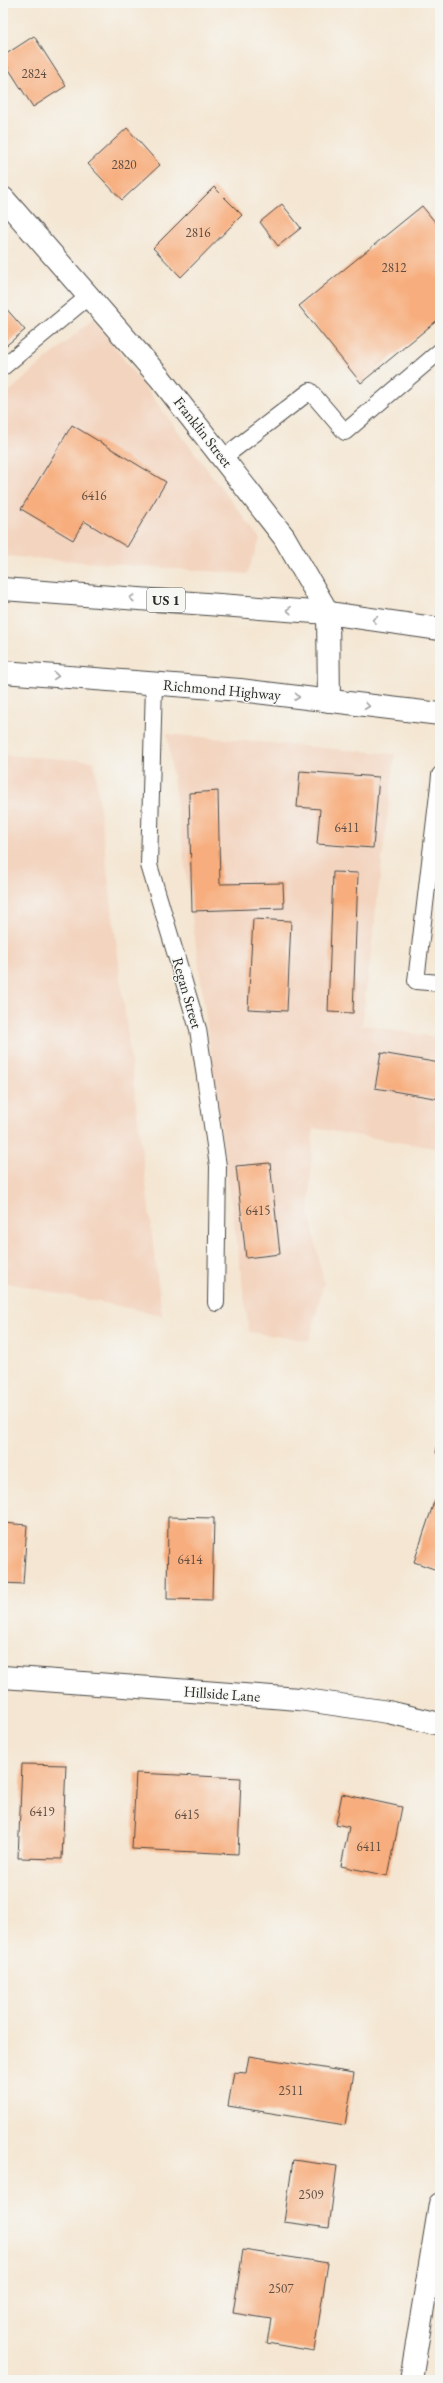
<svg xmlns="http://www.w3.org/2000/svg" width="443" height="2383" viewBox="0 0 443 2383" font-family="'EB Garamond',serif">
<rect width="100%" height="100%" fill="#f6f6f2"/>
<filter id="ink" filterUnits="userSpaceOnUse"><feTurbulence type="fractalNoise" baseFrequency=".025" numOctaves="2"/><feDisplacementMap in="SourceGraphic" scale="8" xChannelSelector="R" yChannelSelector="G"/><feConvolveMatrix kernelMatrix="1 2 1 2 8 2 1 2 1" color-interpolation-filters="sRGB"/></filter>
<filter id="wash" filterUnits="userSpaceOnUse"><feTurbulence type="fractalNoise" baseFrequency=".012" numOctaves="4" result="noise"/><feDisplacementMap in="SourceGraphic" scale="16" xChannelSelector="R" yChannelSelector="G"/><feGaussianBlur stdDeviation="0.9" result="paint"/><feColorMatrix in="noise" values="0 0 0 0 0 0 0 0 0 0 0 0 0 0 0 0 0 1.4 0 .05"/><feComposite in="paint" operator="in"/></filter>
<g filter="url(#wash)">
<rect width="100%" height="100%" fill="#f4e6d2"/>
<g fill="#f3d4bf">
<polygon points="93,319 260,539 247,574 3,556 3,397"/>
<polygon points="167,734 395,754 362,1025 440,1038 440,1149 313,1128 309,1212 324,1283 309,1341 249,1332"/>
<polygon points="3,755 94,761 162,1315 3,1282"/>
</g>
<g id="blocks">
<g fill="#f7ad7d">
<polygon points="34,36 66,86 33,107 3,60 3,56"/>
<polygon points="127,128 160,165 122,200 88,164"/>
<polygon points="214,187 242,215 181,277 153,248"/>
<polygon points="282,204 301,228 278,246 260,222"/>
<polygon points="422,206 440,228 440,318 361,383 299,306"/>
<polygon points="3,305 25,330 3,348"/>
<polygon points="72,425 166,482 127,547 84,521 73,540 21,509"/>
<polygon points="300,771 379,777 373,848 317,844 320,809 297,807"/>
<polygon points="218,791 220,884 283,883 284,908 192,911 189,793"/>
<polygon points="333,872 358,873 353,1013 328,1012"/>
<polygon points="253,919 291,921 287,1011 248,1009"/>
<polygon points="381,1053 440,1063 440,1099 375,1088"/>
<polygon points="270,1163 280,1254 246,1258 236,1166"/>
<polygon points="439,1436 440,1436 440,1454 436,1453"/>
<polygon points="435,1499 440,1501 440,1571 414,1562"/>
<polygon points="168,1517 214,1518 212,1600 167,1599"/>
<polygon points="3,1523 27,1525 23,1584 3,1583"/>
<polygon points="22,1764 66,1765 62,1859 18,1858"/>
<polygon points="136,1773 241,1778 238,1854 132,1849"/>
<polygon points="342,1794 402,1807 388,1876 341,1866 349,1827 336,1824"/>
<polygon points="249,2056 354,2073 345,2125 228,2106 234,2072 246,2073"/>
<polygon points="293,2160 337,2166 329,2228 284,2222"/>
<polygon points="243,2250 328,2263 314,2351 267,2343 271,2319 233,2313"/>
</g>
</g>
</g>
<g filter="url(#ink)">
<use href="#blocks" fill-opacity="0" stroke="#494744" stroke-width="1"/>
<g fill="none" stroke-linecap="round" stroke-linejoin="round">
<defs>
<g id="lane">
<polyline points="3,367 89,296"/>
<polyline points="224,457 310,391 345,432 440,351"/>
<polyline points="154,684 149,865 198,1029 218,1166 216,1303"/>
<polyline points="438,794 440,775"/>
<polyline points="440,794 438,794 416,981 440,983"/>
</g>
<g id="street">
<polyline points="3,198 160,378 284,537 328,613 329,701"/>
<polyline points="3,1677 299,1699 388,1712 440,1724"/>
<polyline points="411,2380 440,2204"/>
</g>
<g id="highway">
<polyline points="3,589 328,613 440,629"/>
<polyline points="3,672 240,690 440,714"/>
</g>
</defs>
<use href="#lane" stroke="#494744" stroke-width="18"/>
<use href="#street" stroke="#494744" stroke-width="24"/>
<use href="#highway" stroke="#494744" stroke-width="24"/>
<use href="#lane" stroke="#fff" stroke-width="16"/>
<use href="#street" stroke="#fff" stroke-width="22"/>
<use href="#highway" stroke="#fff" stroke-width="22"/>
</g>
<defs><path id="oneway-chevron" d="M-2-3.5L2.5 0L-2 3.5" fill="none" stroke-width="1.6" stroke-linecap="round" stroke-linejoin="round"/></defs>
<g stroke="#a0a0a0">
<use href="#oneway-chevron" transform="translate(132 598) rotate(-176)"/>
<use href="#oneway-chevron" transform="translate(289 610) rotate(-176)"/>
<use href="#oneway-chevron" transform="translate(375 620) rotate(-172)"/>
<use href="#oneway-chevron" transform="translate(56 676) rotate(5)"/>
<use href="#oneway-chevron" transform="translate(297 697) rotate(7)"/>
<use href="#oneway-chevron" transform="translate(367 706) rotate(7)"/>
</g>
</g>
<g text-anchor="middle" stroke-width="3" stroke-linejoin="round" paint-order="stroke">
<g font-size="13" fill="#5e4c40">
<text x="34" y="78">2824</text>
<text x="124" y="169">2820</text>
<text x="198" y="237">2816</text>
<text x="394" y="272">2812</text>
<text x="94" y="500">6416</text>
<text x="347" y="832">6411</text>
<text x="258" y="1215">6415</text>
<text x="190" y="1564">6414</text>
<text x="42" y="1816">6419</text>
<text x="187" y="1819">6415</text>
<text x="369" y="1851">6411</text>
<text x="291" y="2095">2511</text>
<text x="311" y="2199">2509</text>
<text x="281" y="2293">2507</text>
</g>
<rect fill="#f6f6f2" stroke="#686867" stroke-width="1" x="147" y="588" width="38" height="24" rx="3"/>
<g font-size="14" font-weight="bold" fill="#2b2b2b">
<text x="166" y="605">US 1</text>
</g>
<g font-size="15" fill="#2b2b2b" stroke="#f6f6f2">
<text transform="translate(203 432) rotate(52)" y="5">Franklin Street</text>
<text transform="translate(222 690) rotate(5)" y="5">Richmond Highway</text>
<text transform="translate(187 993) rotate(74)" y="5">Regan Street</text>
<text transform="translate(222 1694) rotate(4)" y="5">Hillside Lane</text>
</g>
</g>
<rect width="443" height="2383" fill="none" stroke="#f6f6f2" stroke-width="16"/>
</svg>
